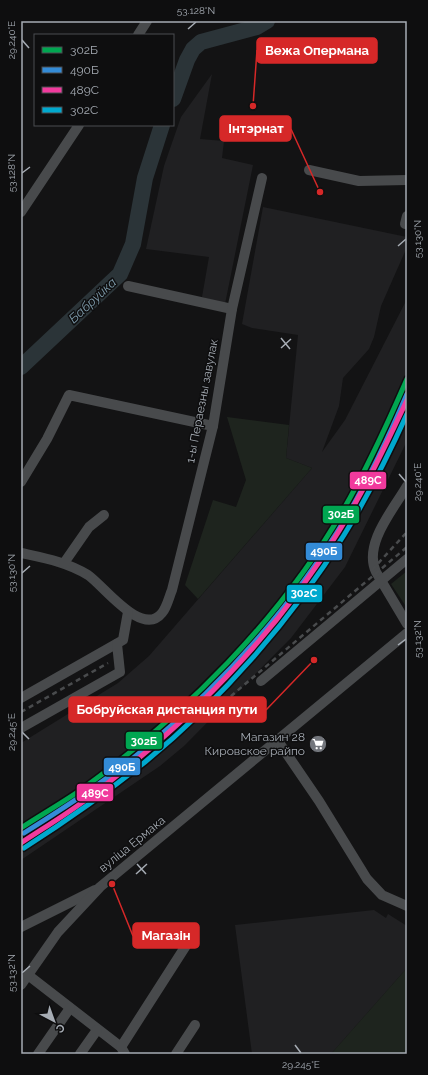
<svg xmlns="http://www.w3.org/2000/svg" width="428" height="1075" viewBox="0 0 428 1075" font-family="Raleway,sans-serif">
<rect width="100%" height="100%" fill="#131314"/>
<g fill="#202022">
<polygon points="212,74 200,139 224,141 222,158 253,165 225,304 202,297 209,257 146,249 164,166 181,117"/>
<polygon points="263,207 407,237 407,247 381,306 374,337 369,349 343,378 339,406 322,452 345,420 407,299 407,441 345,567 291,638 184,746 160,766 21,860 21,743 118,683 149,656 312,468 286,458 298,335 252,328 242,324"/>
<polygon points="374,910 386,918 388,914 407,926 407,968 331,1054 252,1054 235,925"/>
</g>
<g fill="#1e241e">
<polygon points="227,417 289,425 286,458 312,468 198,599 185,585 213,500 236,507 246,480"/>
<polygon points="407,571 407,608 391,584"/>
<polygon points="407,968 407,1054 331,1054"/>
</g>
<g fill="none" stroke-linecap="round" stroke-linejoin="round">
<g stroke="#2b3438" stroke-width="16">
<polyline points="173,99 187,60 193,49 201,42 257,27 267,21"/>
<polyline points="21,367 120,274 133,244 145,178 162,125"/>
</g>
<g stroke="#484a4c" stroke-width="10">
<polyline points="138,35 147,21"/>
<polyline points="309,170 359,181 407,180"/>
<polyline points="21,212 79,125"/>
<polyline points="405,224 407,216"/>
<polyline points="128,286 232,309"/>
<polyline points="21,482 47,439 69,395 213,426"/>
<path d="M407,486C393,510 363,544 376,572L407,624"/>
<path d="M21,553C44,558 67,562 88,575C104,586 142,638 162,613C167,607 169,597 172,590L213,426L232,309L262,178"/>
<polyline points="64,563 89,527 104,515"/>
<polyline points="261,681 407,559"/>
<polyline points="21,698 123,640 128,612"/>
<polyline points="21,728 120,672 117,644"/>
<polyline points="278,741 319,801 367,879 382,895 407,906"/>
<polyline points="21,927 95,890"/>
<polyline points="28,975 121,1047 125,1054"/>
<polyline points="21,985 58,932 100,887 407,633"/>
<polyline points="121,1047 187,944"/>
<polyline points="38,1054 70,1008"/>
<polyline points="80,1054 97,1030"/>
<polyline points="176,1054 195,1025"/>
</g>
<g stroke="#494b4d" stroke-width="2.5" stroke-dasharray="5 4" stroke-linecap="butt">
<polyline points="372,570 407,532"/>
<polyline points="224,702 407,547"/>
<polyline points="21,712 108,663"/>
</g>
<defs>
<path id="rail-1" d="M21,828C42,814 64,802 85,787C185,714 280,620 342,512C367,469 387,425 407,379"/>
<path id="rail-2" d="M24,833C67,806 109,779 148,746C225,681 295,603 347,516C370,477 389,436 407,394"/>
<path id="rail-3" d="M21,843C42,829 64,816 84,801C183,728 275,637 339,531C365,489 386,445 407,400"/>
<path id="rail-4" d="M24,848C66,821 106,793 145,762C221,700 293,618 344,535C368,496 388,456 407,414"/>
</defs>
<use href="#rail-1" stroke="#0e0e0f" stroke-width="8"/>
<use href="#rail-2" stroke="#0e0e0f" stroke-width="8"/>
<use href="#rail-3" stroke="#0e0e0f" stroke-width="8"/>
<use href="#rail-4" stroke="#0e0e0f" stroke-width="8"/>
<use href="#rail-1" stroke="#00a651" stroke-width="5"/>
<use href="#rail-2" stroke="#338bd7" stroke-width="5"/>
<use href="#rail-3" stroke="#f13a9d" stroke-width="5"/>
<use href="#rail-4" stroke="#00a9ce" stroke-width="5"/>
</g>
<path fill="none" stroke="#a6acb4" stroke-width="1.5" d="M188,29L196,22M22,40L29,48M22,173L30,167M398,246L406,239M281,338L290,349M281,348L291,339M399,474L406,482M22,573L30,566M398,645L406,639M22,732L29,739M137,864L146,874M136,874L147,864M22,973L30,966M295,1045L301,1053"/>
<defs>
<symbol id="supermarket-disc" viewBox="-11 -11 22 22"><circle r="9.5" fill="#73767c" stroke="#0e0e0f"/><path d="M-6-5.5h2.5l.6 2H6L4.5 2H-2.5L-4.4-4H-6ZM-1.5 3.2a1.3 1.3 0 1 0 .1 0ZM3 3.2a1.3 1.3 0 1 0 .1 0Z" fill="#fff"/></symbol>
</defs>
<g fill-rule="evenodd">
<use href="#supermarket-disc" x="308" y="734" width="20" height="20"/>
</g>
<g text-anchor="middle" stroke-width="3" stroke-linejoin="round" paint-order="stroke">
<g font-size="12" fill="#a6acb4" stroke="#0e0e0f">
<text transform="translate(202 401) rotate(-79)" y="4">1-ы Пераезны завулак</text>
<text transform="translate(132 844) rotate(-39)" y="4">вуліца Ермака</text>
</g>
<g font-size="12" fill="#a6acb4" stroke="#0e0e0f" text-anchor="end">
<text x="305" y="741">Магазин 28<tspan x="305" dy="14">Кировское райпо</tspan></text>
</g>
<g font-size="13" font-style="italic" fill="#7f9cac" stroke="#0e0e0f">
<text transform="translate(92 300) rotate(-43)" y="5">Бабруйка</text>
</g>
</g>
<path fill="none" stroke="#d62828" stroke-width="1.5" d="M253 106L257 50M320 192L291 129M314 660L266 710M112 884L133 936"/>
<g fill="#d62828" stroke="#0e0e0f" stroke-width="1.5">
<circle cx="253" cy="106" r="4"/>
<circle cx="320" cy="192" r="4"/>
<circle cx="314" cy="660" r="4"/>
<circle cx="112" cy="884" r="4"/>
</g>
<g fill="#d62828" stroke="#d62828" stroke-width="1.5">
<rect x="257" y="38" width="120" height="25" rx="4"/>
<rect x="220" y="116" width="71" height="25" rx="4"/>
<rect x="69" y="697" width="197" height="25" rx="4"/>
<rect x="133" y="923" width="66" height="25" rx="4"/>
</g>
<g font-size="13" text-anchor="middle" font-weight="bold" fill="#fff">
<text x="317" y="55">Вежа Опермана</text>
<text x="256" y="133">Інтэрнат</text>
<text x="167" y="714">Бобруйская дистанция пути</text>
<text x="166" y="940">Магазін</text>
</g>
<g stroke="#0e0e0f" stroke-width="1.5">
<rect x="349" y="471" width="38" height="19" rx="4" fill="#f13a9d"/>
<rect x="322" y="505" width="38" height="19" rx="4" fill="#00a651"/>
<rect x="305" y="542" width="38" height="19" rx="4" fill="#338bd7"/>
<rect x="286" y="584" width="37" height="19" rx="4" fill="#00a9ce"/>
<rect x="125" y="731" width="38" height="19" rx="4" fill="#00a651"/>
<rect x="103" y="757" width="38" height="19" rx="4" fill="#338bd7"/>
<rect x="76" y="783" width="38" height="19" rx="4" fill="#f13a9d"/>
</g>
<g font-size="11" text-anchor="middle" font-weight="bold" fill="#fff">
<text x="368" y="484">489С</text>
<text x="341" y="518">302Б</text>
<text x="324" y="555">490Б</text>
<text x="304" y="597">302С</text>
<text x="144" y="745">302Б</text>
<text x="122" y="771">490Б</text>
<text x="95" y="797">489С</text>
</g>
<rect width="428" height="1075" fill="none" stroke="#0e0e0f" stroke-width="44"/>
<rect x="34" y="34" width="140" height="92" fill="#0e0e0f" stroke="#4b4d51"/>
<rect x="42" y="47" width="20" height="6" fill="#00a651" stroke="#4b4d51"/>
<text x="70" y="54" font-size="12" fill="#a6acb4">302Б</text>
<rect x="42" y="67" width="20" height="6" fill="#338bd7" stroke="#4b4d51"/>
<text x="70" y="74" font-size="12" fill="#a6acb4">490Б</text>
<rect x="42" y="87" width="20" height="6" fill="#f13a9d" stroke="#4b4d51"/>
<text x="70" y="94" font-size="12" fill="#a6acb4">489С</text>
<rect x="42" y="107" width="20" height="6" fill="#00a9ce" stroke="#4b4d51"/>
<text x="70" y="114" font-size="12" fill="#a6acb4">302С</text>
<g transform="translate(54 1021) rotate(139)" stroke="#0e0e0f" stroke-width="3" paint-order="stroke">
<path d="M0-3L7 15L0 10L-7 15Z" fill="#a6acb4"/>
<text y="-6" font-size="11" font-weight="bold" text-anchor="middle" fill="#a6acb4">С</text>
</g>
<rect x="22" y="22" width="384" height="1031" fill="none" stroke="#a6acb4" stroke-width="1.5"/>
<g font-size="10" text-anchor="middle" fill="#a6acb4">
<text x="196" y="14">53.128°N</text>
<text transform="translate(11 40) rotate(-90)" y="4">29.240°E</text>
<text transform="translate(11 173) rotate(-90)" y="4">53.128°N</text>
<text transform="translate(417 239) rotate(-90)" y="4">53.130°N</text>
<text transform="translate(417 482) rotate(-90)" y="4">29.240°E</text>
<text transform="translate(11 573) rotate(-90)" y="4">53.130°N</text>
<text transform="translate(417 639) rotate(-90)" y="4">53.132°N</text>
<text transform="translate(11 732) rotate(-90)" y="4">29.245°E</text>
<text transform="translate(11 973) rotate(-90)" y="4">53.132°N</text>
<text x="301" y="1068">29.245°E</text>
</g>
</svg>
